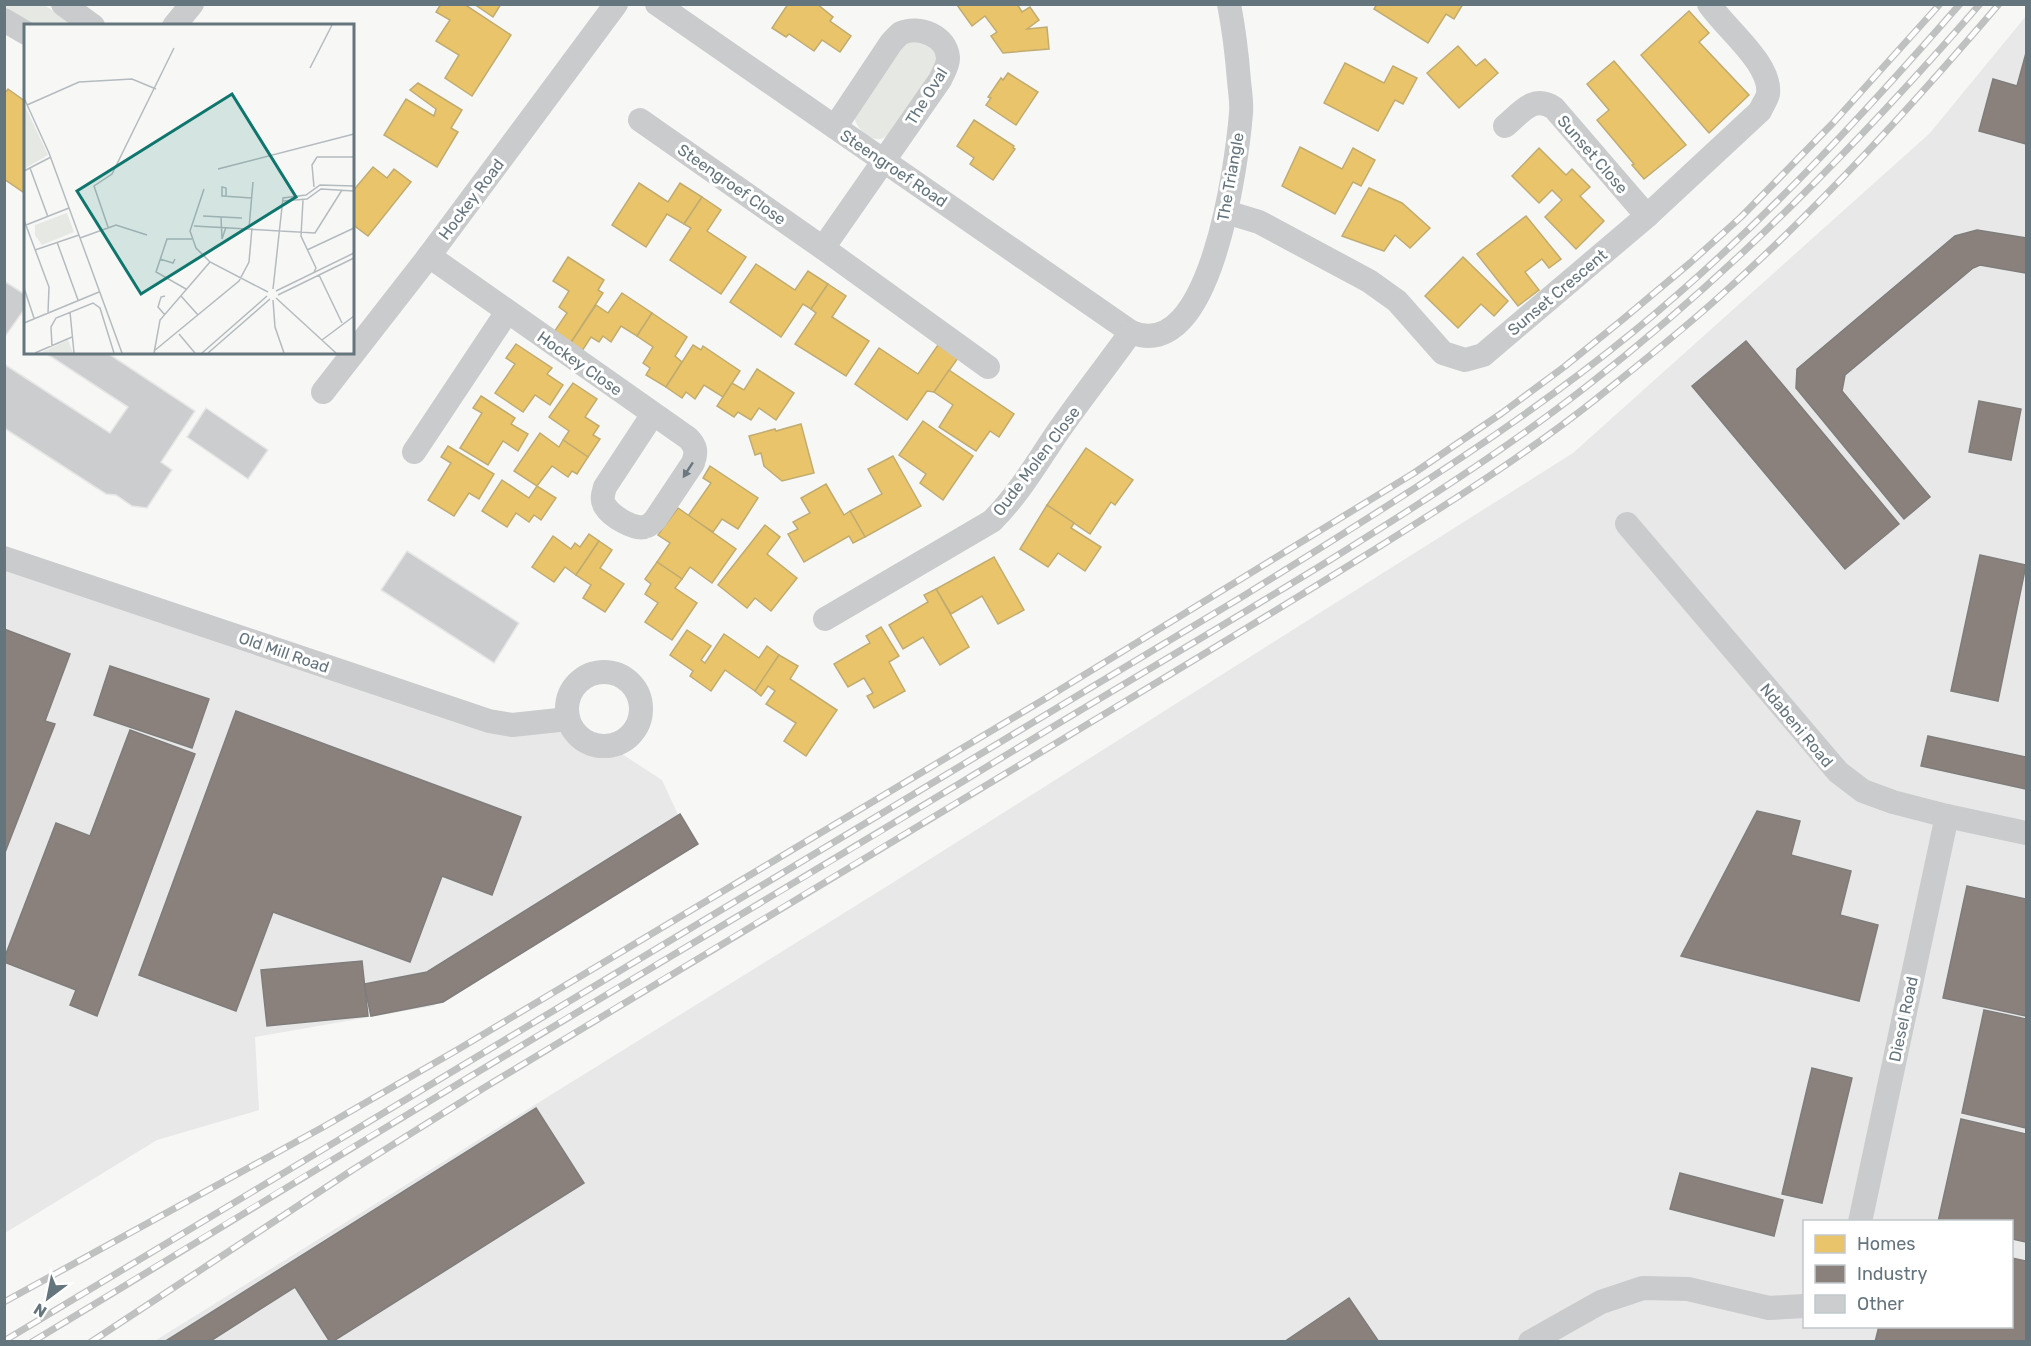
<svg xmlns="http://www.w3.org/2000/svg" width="2031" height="1346" viewBox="0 0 2031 1346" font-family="Rubik,sans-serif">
<rect width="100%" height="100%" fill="#f7f7f6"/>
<g fill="#e7e8e7" fill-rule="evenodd">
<path d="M2026,16V1341L153,1342L881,890L1573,453L1930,133ZM1804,1222H2012V1326H1804Z"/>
<polygon points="5,558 489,721 568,719 662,780 693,847 433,1006 255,1037 259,1110 157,1140 5,1233"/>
</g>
<g fill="#e6e8e4">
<polygon points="5,5 44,5 74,25 30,25 5,8"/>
<path d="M916,37L936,50C936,54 938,60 937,64C937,69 897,128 891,133C876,148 857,132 854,116L901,41Z"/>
</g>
<g fill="#e9c46a" stroke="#c1ac70" stroke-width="1.5">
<polygon points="441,4 464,4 511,35 472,96 445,78 459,55 436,41 450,20 436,12"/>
<polygon points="474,4 501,4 493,17"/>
<polygon points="788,4 817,4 833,17 830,21 851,36 840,52 822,40 814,51 789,34 786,37 772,28"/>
<polygon points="1017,4 1022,12 1030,7 1039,20 1027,29 1047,27 1049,49 1003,53 991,36 997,32 985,16 972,26 957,5"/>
<polygon points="1377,4 1463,4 1454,19 1446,14 1428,43 1374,9"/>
<polygon points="1689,11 1709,33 1699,42 1749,95 1709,133 1641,55"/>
<polygon points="1458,46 1476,66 1485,59 1498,73 1459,108 1427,73"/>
<polygon points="1614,61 1686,145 1644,179 1632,165 1634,164 1597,120 1609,110 1587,84"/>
<polygon points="1345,63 1384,83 1393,66 1417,78 1403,104 1395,100 1378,131 1324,103"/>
<polygon points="1008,73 1038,92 1016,125 986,105 991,98 988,97 1001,78 1003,80"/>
<polygon points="418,83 462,110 451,128 458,132 437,167 384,135 406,99 434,116 436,109 410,90"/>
<polygon points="8,89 26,102 26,194 4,179 4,94"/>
<polygon points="974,120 1014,146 1013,148 1015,149 993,180 970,164 974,158 957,146"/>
<polygon points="1300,147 1342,169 1353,148 1375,160 1361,186 1353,182 1335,214 1282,186"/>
<polygon points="1539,148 1566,175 1572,169 1590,187 1580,196 1604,221 1576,249 1545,217 1562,200 1552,190 1539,203 1512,176"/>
<polygon points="373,167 387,178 394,169 411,182 368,236 352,224 352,192"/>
<polygon points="639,183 668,202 680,183 702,197 684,224 667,214 646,247 612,225"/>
<polygon points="1369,188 1402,203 1430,228 1410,248 1395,235 1384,251 1342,236"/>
<polygon points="702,197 721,210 707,231 746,257 721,294 670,260 691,228 684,224"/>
<polygon points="1526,216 1561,259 1549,268 1542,259 1525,272 1539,290 1518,306 1477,254"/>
<polygon points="568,257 604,280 598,290 603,293 570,344 554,332 567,313 559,307 569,291 553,281"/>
<polygon points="1463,257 1508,301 1494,316 1481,304 1458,328 1425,296"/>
<polygon points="756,264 795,290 808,271 828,284 811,309 803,304 781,337 730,302"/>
<polygon points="828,284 846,296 832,317 869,341 846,376 795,344 816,313 811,309"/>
<polygon points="622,293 652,313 637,336 621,326 611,342 603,336 599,342 591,337 582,351 570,344 596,305 608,313"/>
<polygon points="652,313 687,337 675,356 682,362 666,387 646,375 650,368 643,363 653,347 637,336"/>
<polygon points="516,344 552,368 547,374 563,385 550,405 535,395 523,412 495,393 515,364 506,358"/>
<polygon points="693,345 701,350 703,346 740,371 723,397 704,385 695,399 686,392 682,398 666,387"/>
<polygon points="938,345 958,358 934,392 927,391 907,420 855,384 879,348 918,374"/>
<polygon points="757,369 794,393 776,420 759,408 751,420 738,412 734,417 717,406 732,383 744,390"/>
<polygon points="949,370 1014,414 999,437 990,431 976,451 939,427 953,405 934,392"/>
<polygon points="573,383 597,399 585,417 599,426 593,435 600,439 588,457 563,440 569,431 549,417"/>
<polygon points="481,396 515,418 511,424 528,434 518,451 503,441 488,465 460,448 482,413 473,408"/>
<polygon points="923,421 973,456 943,500 920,483 926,474 899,455"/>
<polygon points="801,424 814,473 782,481 764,466 761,453 755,455 749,436 775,429 776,431"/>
<polygon points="540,433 559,447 563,440 588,457 577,474 572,471 568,477 552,466 537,486 514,471"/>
<polygon points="448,446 494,474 479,499 469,493 454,516 428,500 451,463 441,457"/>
<polygon points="1086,448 1133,480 1115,505 1111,502 1090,534 1047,505"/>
<polygon points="893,456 921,506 865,537 850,511 882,494 868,469"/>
<polygon points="710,466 758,498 738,529 722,519 713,532 688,516 711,483 703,478"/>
<polygon points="502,480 529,498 537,486 556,498 541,520 534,515 529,522 516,513 507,527 482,511"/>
<polygon points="826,484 844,515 850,511 865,537 853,543 849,536 804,562 788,534 798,529 793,522 810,513 801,498"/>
<polygon points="1047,505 1074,523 1071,528 1101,547 1085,571 1058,553 1048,567 1020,549"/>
<polygon points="678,508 736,549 712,583 690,567 682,579 657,562 670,543 658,535"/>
<polygon points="765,525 780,537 767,554 797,578 771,611 755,598 747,608 718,585"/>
<polygon points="589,534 599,541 576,575 565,567 554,582 532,567 553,536 571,549 575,543 580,547"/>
<polygon points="599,541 612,550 600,568 624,584 605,612 583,598 591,585 576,575"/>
<polygon points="994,557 1024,610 998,624 982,596 951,614 936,589"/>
<polygon points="657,562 682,579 675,588 697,603 672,640 645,622 658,603 645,594 651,584 645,579"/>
<polygon points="936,589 969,647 940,665 923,637 903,649 889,625 928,602 924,595"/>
<polygon points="881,627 899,656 889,662 905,691 874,708 867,696 873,693 864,678 848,687 834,664 870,643 866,636"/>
<polygon points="687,630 711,646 701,660 705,663 724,634 759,658 767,646 779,655 755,691 725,670 711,691 690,676 693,671 670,655"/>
<polygon points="779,655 798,666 790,679 837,710 806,756 784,741 796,723 766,704 775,691 768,686 761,696 755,691"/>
</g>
<g fill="#8a817c" stroke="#7f7d7c" stroke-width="1.5">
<polygon points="2026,53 2026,144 1979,131 1993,79 2017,86"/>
<polygon points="1977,230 2026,238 2026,273 1980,265 1973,268 1845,375 1842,391 1930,497 1904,519 1796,388 1797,369 1955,236"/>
<polygon points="1746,341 1899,524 1845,569 1692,386"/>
<polygon points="1979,401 2021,409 2011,460 1969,452"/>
<polygon points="1980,555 2026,565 1998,701 1951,691"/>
<polygon points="4,629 70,654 45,721 55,724 4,855"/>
<polygon points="110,666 209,699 192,748 94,715"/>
<polygon points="236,711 521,817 492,895 442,876 410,962 273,912 236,1011 139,975"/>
<polygon points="130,730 195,754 97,1016 70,1005 76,990 4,962 4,959 56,823 90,836"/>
<polygon points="1928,736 2026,757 2026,789 1921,766"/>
<polygon points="1757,811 1800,821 1791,855 1851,871 1840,915 1878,925 1859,1001 1681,956"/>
<polygon points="680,814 698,844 443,1002 371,1016 364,984 427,972"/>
<polygon points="1967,886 2026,899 2026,1016 1943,998"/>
<polygon points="362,961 368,1016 267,1026 261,970"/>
<polygon points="1984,1010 2026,1019 2026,1128 1962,1113"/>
<polygon points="1812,1068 1852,1078 1822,1203 1782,1194"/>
<polygon points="536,1108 584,1183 332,1342 330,1342 295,1287 209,1342 164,1342"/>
<polygon points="1961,1119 2026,1134 2026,1242 2012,1239 2012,1222 1938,1222"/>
<polygon points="1680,1173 1783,1200 1774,1236 1670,1209"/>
<polygon points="2012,1258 2026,1261 2026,1342 1875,1342 1879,1326 2012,1326"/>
<polygon points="1349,1298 1379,1342 1284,1342"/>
</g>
<g fill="#cccdce" stroke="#e6e6e6" stroke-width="1.5">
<polygon points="4,281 26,295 26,307 4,338"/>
<polygon points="44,352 106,352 195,411 161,462 172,470 147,508 132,506 116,495 106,494 4,428 4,364 110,433 128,407"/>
<polygon points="206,408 268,450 248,479 187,437"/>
<polygon points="407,551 519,623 494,663 381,590"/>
</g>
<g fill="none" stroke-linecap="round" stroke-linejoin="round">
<g stroke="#c9cbcc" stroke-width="24">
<polyline points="63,4 93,26"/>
<path d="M657,4L1131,332C1211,367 1237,162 1241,113C1242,103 1240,92 1239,81C1237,55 1234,30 1229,4"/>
<polyline points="4,20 26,33"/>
<polyline points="174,26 192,4"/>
<polyline points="640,120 823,248 988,367"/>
<path d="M1505,126C1521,113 1533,94 1554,108L1647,216"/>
<path d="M1226,212L1259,222L1369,281L1397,301L1443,353L1465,360L1483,355L1647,216L1760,111C1762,106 1767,99 1768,94C1772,64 1725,28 1709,4"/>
<path d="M823,248L940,80C943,73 948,66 948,58C947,36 919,25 901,33C898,35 894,40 891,43L835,127"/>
<path d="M429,256L688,438C696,446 697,452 693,463L655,520C654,521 649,526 647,526C636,532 611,516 605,506C601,500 603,494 605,487L653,414"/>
<polyline points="323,392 429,256 616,4"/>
<polyline points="414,452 507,312"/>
<polyline points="1627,524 1838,772 1863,791 1893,802 1947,816 2026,833"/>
<polyline points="4,558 489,721 512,725 568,719"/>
<path d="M825,619L992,521C1017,496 1035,466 1055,436C1079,401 1106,367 1131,332"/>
<circle cx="604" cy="709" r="37"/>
<polyline points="1860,1222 1947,816"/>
<polyline points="1530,1342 1601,1302 1643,1288 1688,1289 1769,1308 1804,1306"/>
</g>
<defs>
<g id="rail">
<polyline points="4,1302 325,1126 457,1050 1048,697 1414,473 1502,413 1564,367 1622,320 1690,263 1741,217 1833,123 1940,4"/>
<path d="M4,1341L1245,595C1378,512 1512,431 1633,332C1753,234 1858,121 1960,4"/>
<path d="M32,1342C178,1253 324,1164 471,1076C634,977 799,881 962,782C1084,707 1208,635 1330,560C1418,505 1505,450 1587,386C1732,273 1859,143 1980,4"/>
<path d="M91,1342L354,1169L482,1089C700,957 918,826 1136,695C1214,648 1292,601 1369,553C1446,505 1524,456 1596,399C1637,366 1679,333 1719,297C1820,207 1911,107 1999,4"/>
</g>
</defs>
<use href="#rail" stroke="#bfc1c1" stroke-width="7"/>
<use href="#rail" stroke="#fff" stroke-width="4.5" stroke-dasharray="14" stroke-linecap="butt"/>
</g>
<defs><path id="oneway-solid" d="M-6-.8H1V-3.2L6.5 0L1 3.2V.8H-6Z" transform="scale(1.5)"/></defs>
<use fill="#6a7981" href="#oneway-solid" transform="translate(688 470) rotate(123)"/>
<g text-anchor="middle" stroke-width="6" stroke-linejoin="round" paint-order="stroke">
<g font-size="16" fill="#65757d" stroke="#fff">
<text transform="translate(926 96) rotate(-58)" y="6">The Oval</text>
<text transform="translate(1593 154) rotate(49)" y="6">Sunset Close</text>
<text transform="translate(894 168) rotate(34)" y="6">Steengroef Road</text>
<text transform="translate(1230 177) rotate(-80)" y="6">The Triangle</text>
<text transform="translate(732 184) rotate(35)" y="6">Steengroef Close</text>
<text transform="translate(471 199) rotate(-53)" y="6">Hockey Road</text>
<text transform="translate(1557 292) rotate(-40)" y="6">Sunset Crescent</text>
<text transform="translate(580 363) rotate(35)" y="6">Hockey Close</text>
<text transform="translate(1036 461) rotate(-53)" y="6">Oude Molen Close</text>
<text transform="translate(284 652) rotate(19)" y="6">Old Mill Road</text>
<text transform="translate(1797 725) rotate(50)" y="6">Ndabeni Road</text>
<text transform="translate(1903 1019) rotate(-78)" y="6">Diesel Road</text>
</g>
</g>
<g transform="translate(24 24)">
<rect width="330" height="330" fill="#f7f7f6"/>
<path d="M0,80L24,131L0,145ZM43,189L50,208L18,221L11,211V201ZM44,316L49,329H16Z" fill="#e6e8e4"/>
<path fill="none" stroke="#b4bbbf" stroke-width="1.5" d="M286,44L308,1M0,74L25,129L98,329M3,81L55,58L108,55L132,65M6,144L24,193M194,145L330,110M0,147L27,133M290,163L288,141L293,133H330M180,165L166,207L172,224L186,238L244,268M202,172V164L198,163V172H199L227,174M279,176L277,212L292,244L290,248M259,177L283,175L297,165L330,167M179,192L218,194M197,193L198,215L202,203M0,196L25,263L24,289M2,201L45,184M170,202L291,209L318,166M84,203L70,162L88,150L150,24M225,204L229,158M56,214L92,201L123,211M33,218L54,276M11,226L55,211M283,226L330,204M136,235L149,239L151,235M295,251L318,299M0,264L10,294M162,265L132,248L143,215H168M249,265L259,174L282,171L296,161L330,162M252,267L330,229M254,271L330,234M141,272L137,273L134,283L141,291M157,272L174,291M252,274L312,329M249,276L251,303L260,329M46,288L50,329M0,299L75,268M155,310L171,329M298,316L330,292M28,322L27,303L32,294L69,279L76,284L90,329M130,327L215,257L225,238L228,204M11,329L48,313M130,329L136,296L186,238M178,329L243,272M184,329L246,275"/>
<path fill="#0f766e" fill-opacity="0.15" stroke="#0f766e" stroke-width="3" d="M208,70L272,173L117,270L53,167Z"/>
<rect width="330" height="330" fill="none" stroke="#65757d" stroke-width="3"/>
</g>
<rect width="2031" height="1346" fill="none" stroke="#65757d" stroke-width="12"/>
<rect x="1803" y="1220" width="210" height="108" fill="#ffffff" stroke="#c1c8cb" stroke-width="1.5"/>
<rect x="1815" y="1235" width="30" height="18" fill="#e9c46a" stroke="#c1c8cb" stroke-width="1.5"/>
<text x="1857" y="1250" font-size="18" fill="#65757d">Homes</text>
<rect x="1815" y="1265" width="30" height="18" fill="#8a817c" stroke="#c1c8cb" stroke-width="1.5"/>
<text x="1857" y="1280" font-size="18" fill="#65757d">Industry</text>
<rect x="1815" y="1295" width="30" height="18" fill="#cccdce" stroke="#c1c8cb" stroke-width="1.5"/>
<text x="1857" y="1310" font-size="18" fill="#65757d">Other</text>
<g transform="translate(48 1298) rotate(212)" stroke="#ffffff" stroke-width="4.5" paint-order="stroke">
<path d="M0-4.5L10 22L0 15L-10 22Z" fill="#65757d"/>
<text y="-9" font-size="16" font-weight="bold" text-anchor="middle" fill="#65757d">N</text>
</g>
</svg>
